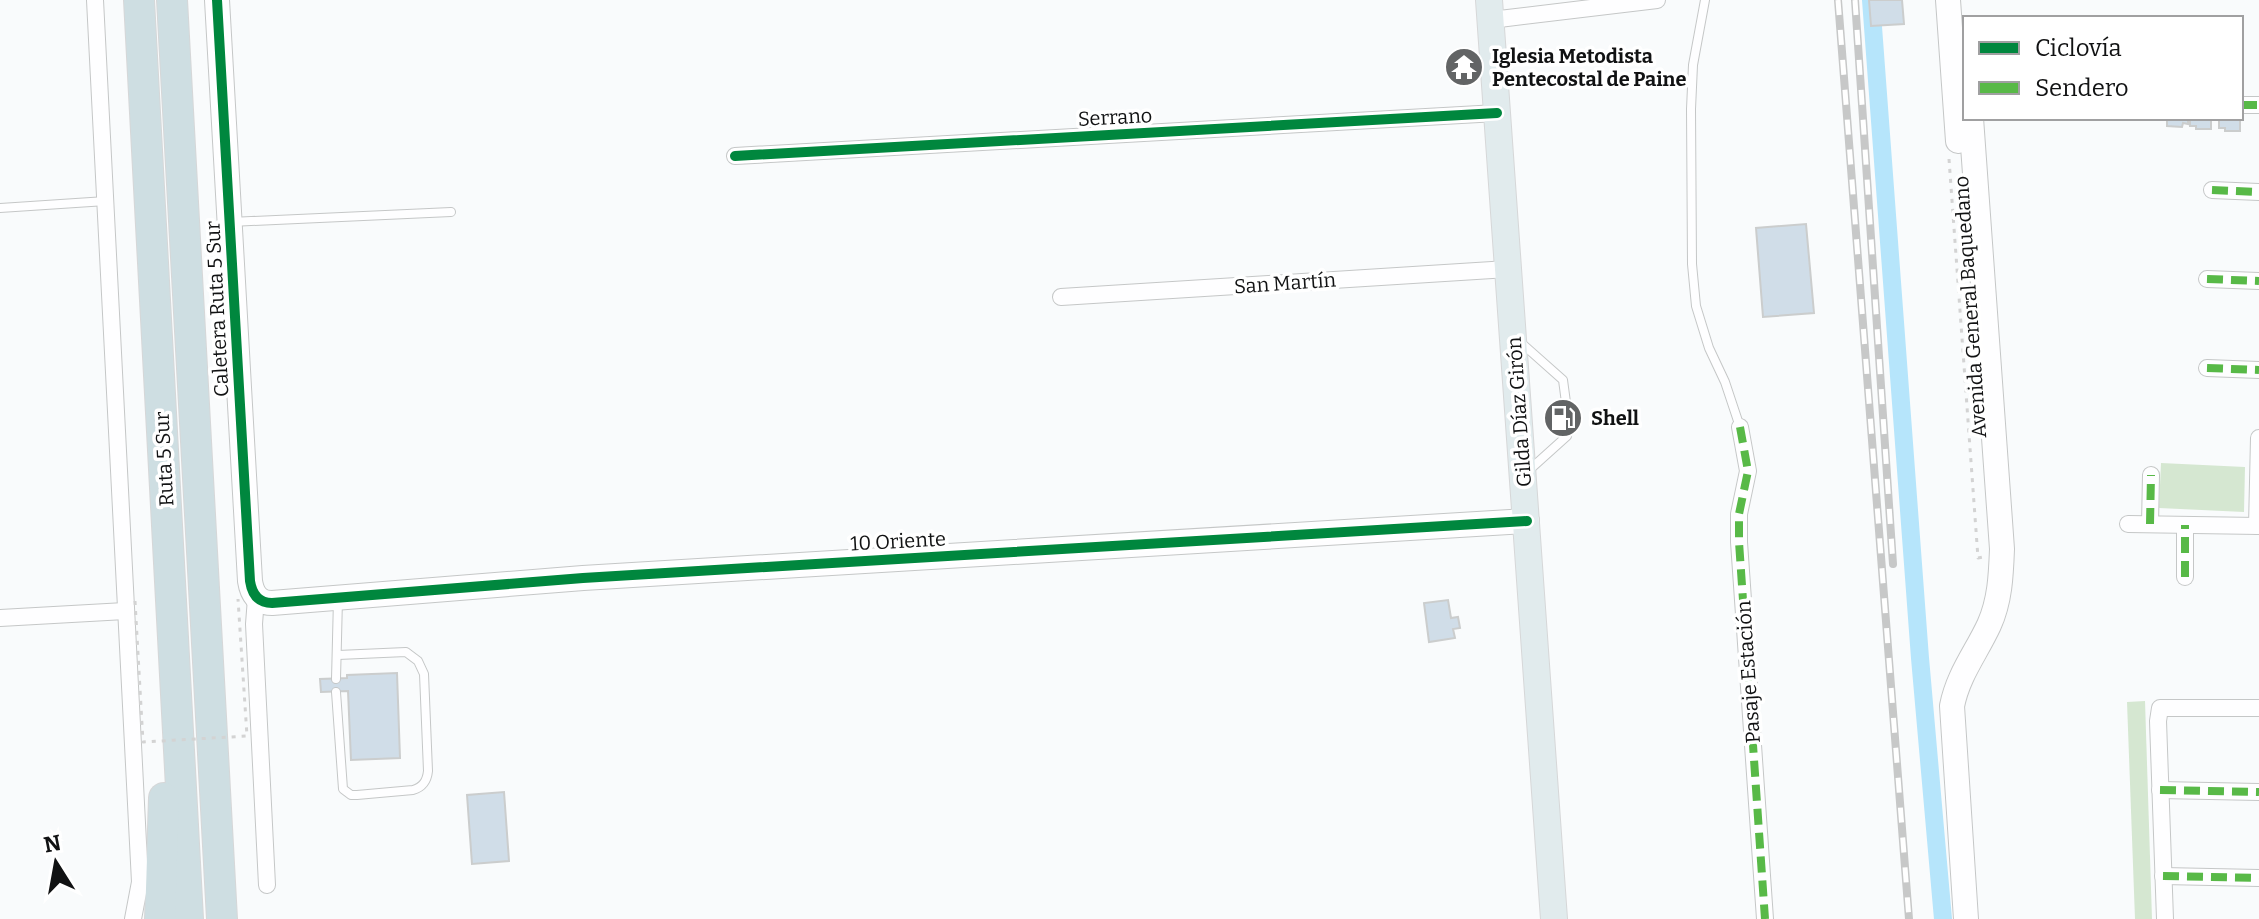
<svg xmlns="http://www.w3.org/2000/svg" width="2259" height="919" viewBox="0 0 2259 919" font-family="Bitter,serif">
<rect width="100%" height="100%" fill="#f9fbfc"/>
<g fill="#d5e7d1">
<polygon points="2161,463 2245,467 2244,512 2159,508"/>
<polygon points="2145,701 2152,919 2135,919 2127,702"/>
</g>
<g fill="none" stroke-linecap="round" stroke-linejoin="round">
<polyline stroke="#b6e5fb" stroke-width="18" points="1871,0 1920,658 1943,919"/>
</g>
<g fill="#d0dde8" stroke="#cbcdcd" stroke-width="2">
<polygon points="1869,0 1902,0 1904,24 1871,26"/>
<polygon points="2167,118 2188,118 2188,124 2183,123 2182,127 2167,126"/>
<polygon points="2190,118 2211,118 2211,129 2196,129 2196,126 2190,126"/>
<polygon points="2219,118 2240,118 2240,131 2225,131 2225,128 2219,128"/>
<polygon points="1806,224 1814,313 1763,317 1756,228"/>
<polygon points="1448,600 1451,618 1458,617 1460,628 1453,629 1455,638 1429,642 1424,603"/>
<polygon points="397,673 400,758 351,760 348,691 321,692 320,679 347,678 347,675"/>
<polygon points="504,792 509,861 472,864 467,795"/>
</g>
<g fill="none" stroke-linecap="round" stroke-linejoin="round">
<defs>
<g id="lane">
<polyline points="1705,0 1693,65 1691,109 1692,264 1696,306 1709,348 1725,382 1740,427"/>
<polyline points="0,208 106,201"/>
<polyline points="231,222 451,212"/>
<polyline points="1519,341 1563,380 1569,425 1567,436 1527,472"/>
<polyline points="336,679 338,599"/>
<path d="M336,692L343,789L351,795H357L413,790C423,787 427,781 428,771L424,674L418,661L406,652L338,655"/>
</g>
<g id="street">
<polyline points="95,0 140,882 133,919"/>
<polyline points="1491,20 1657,0"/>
<polyline points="2241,105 2259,105"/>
<polyline points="735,156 1497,113"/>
<polyline points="2212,190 2259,192"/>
<polyline points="2207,279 2259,281"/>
<polyline points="1061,297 1508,269"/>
<polyline points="2207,368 2259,370"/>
<polyline points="1740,427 1748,471 1739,514 1739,542 1765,919"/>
<polyline points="2128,524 2259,526"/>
<polyline points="2150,524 2151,475"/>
<polyline points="2257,526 2259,438"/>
<polyline points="2185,577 2185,525"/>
<polyline points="256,598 254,624 267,885"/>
<polyline points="0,618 125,611"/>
<polyline points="2160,790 2259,792"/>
<polyline points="2163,876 2259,878"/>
<polyline points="2165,919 2158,721 2160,708 2259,708"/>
</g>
<g id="secondary">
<path d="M217,0L250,581C252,594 258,603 272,603L583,578L1527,521"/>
<polyline points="1948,0 1958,141"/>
<path d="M1966,919L1952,706C1958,675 1976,653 1989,625C2000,601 2001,575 2002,549L1971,118"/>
</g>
<polyline id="primary" points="1489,0 1554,919"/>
<g id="highway">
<polyline points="139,0 188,919"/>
<polyline points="172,0 222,919"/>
<polyline points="160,919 164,798"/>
</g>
</defs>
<use href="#lane" stroke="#c5c7c7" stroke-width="10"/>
<use href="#street" stroke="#c5c7c7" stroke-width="18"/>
<use href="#secondary" stroke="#c5c7c7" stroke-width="26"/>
<use href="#primary" stroke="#d6d7d8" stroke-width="28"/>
<use href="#highway" stroke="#d6d7d8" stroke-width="32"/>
<polyline stroke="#d3d3d3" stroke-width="3" stroke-dasharray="4 6" stroke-linecap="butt" points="1949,159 1978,558 1983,557"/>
<use href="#lane" stroke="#fefeff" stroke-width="8"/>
<use href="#street" stroke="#fefeff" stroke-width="16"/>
<use href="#secondary" stroke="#fefeff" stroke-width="24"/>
<use href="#primary" stroke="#e1ebed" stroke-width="26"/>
<use href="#highway" stroke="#cedee2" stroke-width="30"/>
<defs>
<g id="rail">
<polyline points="1838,0 1909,919"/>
<polyline points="1855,0 1893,564"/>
</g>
</defs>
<use href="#rail" stroke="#c7c8c8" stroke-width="8"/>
<use href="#rail" stroke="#fff" stroke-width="5" stroke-dasharray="15" stroke-linecap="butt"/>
<polyline stroke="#d3d3d3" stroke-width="3" stroke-dasharray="4 6" stroke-linecap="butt" points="135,601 143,742 247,736 238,599"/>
<g stroke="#58b947" stroke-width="8" stroke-dasharray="16 8" stroke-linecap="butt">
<polyline points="2241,105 2259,105"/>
<polyline points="2212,190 2259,192"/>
<polyline points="2207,279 2259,281"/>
<polyline points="2207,368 2259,370"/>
<polyline points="1740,427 1748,471 1739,514 1739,542 1765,919"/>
<polyline points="2150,524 2151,475"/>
<polyline points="2185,577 2185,525"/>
<polyline points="2160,790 2259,792"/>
<polyline points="2163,876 2259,878"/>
</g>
<defs>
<g id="cycleway">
<path d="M217,0L250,581C252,594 258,603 272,603L583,578L1527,521"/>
<polyline points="735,156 1497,113"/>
</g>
</defs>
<use href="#cycleway" stroke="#fff" stroke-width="15"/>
<use href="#cycleway" stroke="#00873e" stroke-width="10"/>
</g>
<defs>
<symbol id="temple-disc" viewBox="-11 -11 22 22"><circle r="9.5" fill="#626465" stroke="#fff"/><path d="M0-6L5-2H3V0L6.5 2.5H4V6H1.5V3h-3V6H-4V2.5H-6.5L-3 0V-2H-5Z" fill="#fff"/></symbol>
<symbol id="fuel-disc" viewBox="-11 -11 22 22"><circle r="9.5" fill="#626465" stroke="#fff"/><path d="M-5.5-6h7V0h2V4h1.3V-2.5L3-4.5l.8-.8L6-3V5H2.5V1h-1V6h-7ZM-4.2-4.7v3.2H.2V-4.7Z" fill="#fff"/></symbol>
</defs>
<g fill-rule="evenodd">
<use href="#temple-disc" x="1442" y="45" width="44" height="44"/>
<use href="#fuel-disc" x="1541" y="396" width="44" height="44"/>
</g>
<g text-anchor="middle" stroke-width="7" stroke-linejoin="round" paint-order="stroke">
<g font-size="20" font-weight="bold" fill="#111213" stroke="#fff" text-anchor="start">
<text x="1492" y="63">Iglesia Metodista<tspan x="1492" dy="23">Pentecostal de Paine</tspan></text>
<text x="1591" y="425">Shell</text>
</g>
<g font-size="20" fill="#111213" stroke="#fff">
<text transform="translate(1115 117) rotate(-3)" y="7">Serrano</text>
<text transform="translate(1285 283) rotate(-4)" y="7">San Martín</text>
<text transform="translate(1970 307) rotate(-94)" y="7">Avenida General Baquedano</text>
<text transform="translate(217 309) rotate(-93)" y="7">Caletera Ruta 5 Sur</text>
<text transform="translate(1519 412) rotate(-94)" y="7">Gilda Díaz Girón</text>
<text transform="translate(164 459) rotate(-93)" y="7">Ruta 5 Sur</text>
<text transform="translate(898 541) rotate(-3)" y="7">10 Oriente</text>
<text transform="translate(1748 672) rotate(-94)" y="7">Pasaje Estación</text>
</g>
</g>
<rect x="1963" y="16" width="280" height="104" fill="#ffffff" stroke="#a0a0a1" stroke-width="2"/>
<rect x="1979" y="42" width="40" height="12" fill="#00873e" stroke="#a0a0a1" stroke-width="2"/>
<text x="2035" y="56" font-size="24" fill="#111213">Ciclovía</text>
<rect x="1979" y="82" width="40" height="12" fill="#58b947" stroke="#a0a0a1" stroke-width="2"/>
<text x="2035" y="96" font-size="24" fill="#111213">Sendero</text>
<g transform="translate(56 863) rotate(349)" stroke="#ffffff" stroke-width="6" paint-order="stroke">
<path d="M0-6L14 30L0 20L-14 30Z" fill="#111213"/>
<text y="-12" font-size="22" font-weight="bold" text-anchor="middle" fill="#111213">N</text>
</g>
</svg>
